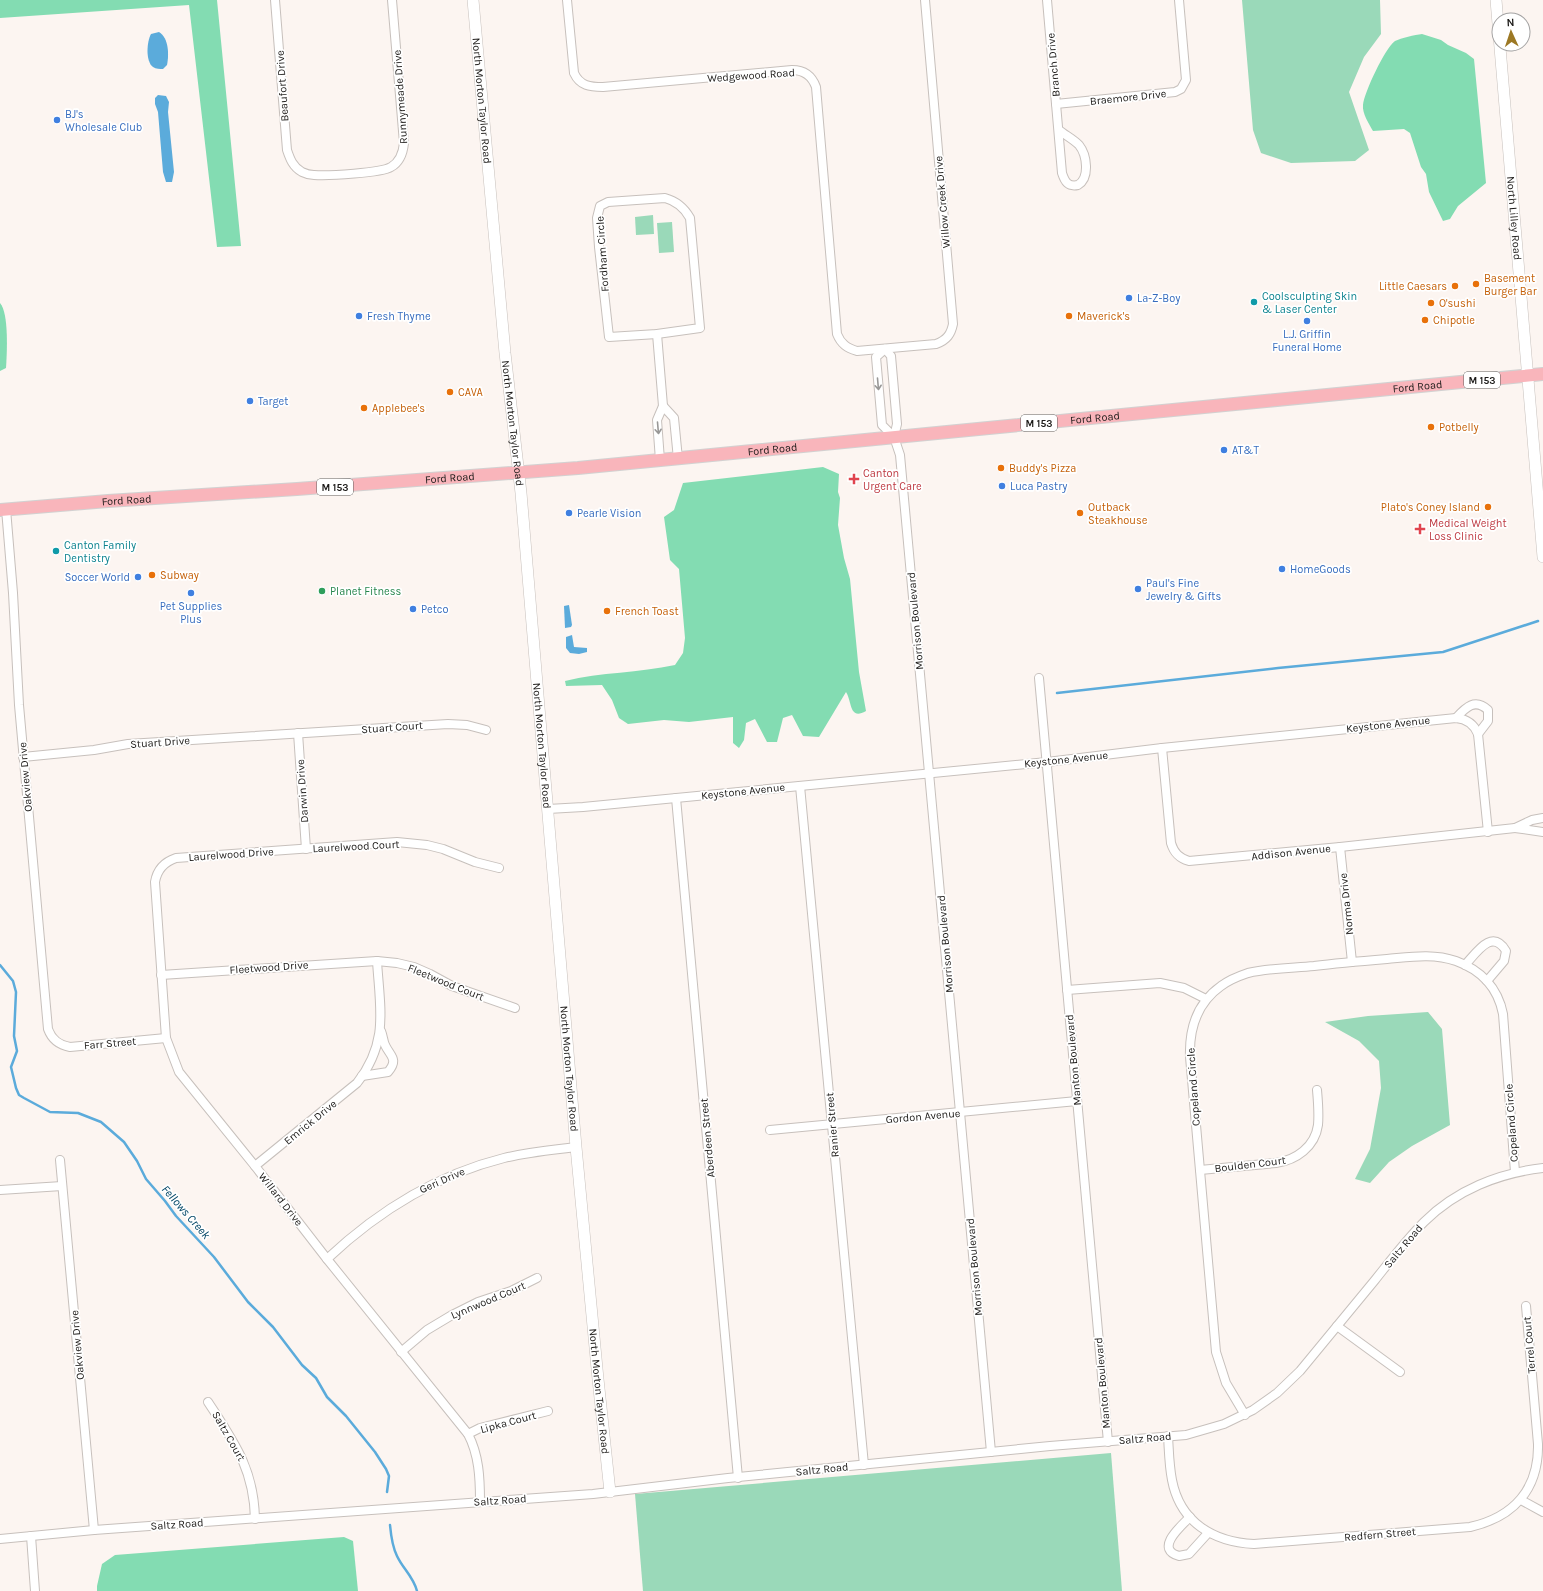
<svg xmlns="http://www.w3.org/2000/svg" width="1543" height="1591" viewBox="0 0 1543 1591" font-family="Karla,sans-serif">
<rect width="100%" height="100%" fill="#fcf5f1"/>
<g fill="#9ad9b9">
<polygon points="1242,0 1380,0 1381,34 1364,57 1349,92 1369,150 1355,161 1291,163 1261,153 1253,130"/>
<polygon points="653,215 654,234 636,235 635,217"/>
<polygon points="672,222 674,252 659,253 657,223"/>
<polygon points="1428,1012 1442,1029 1450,1125 1412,1146 1389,1162 1370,1183 1355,1179 1370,1149 1381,1088 1379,1061 1359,1041 1325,1022 1368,1016"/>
<polygon points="1111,1453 1122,1591 643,1591 635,1494"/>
</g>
<g fill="#83dcb2">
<polygon points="0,0 217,0 241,246 217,247 189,5 0,18"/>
<path d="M1422,34L1441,40L1448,45L1466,53L1474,59L1486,183L1458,206L1450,219L1443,221L1429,192L1426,174L1421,167L1410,133L1404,129L1373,131C1369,124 1362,113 1363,105C1364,93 1385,48 1395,41C1401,38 1415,35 1422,34Z"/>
<path d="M0,303C9,313 7,353 6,368L0,371Z"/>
<path d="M823,467L839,474L838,492L840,498L838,525L844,558L850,579L859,672L866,711C849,721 852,701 846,692L819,737L803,736L792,715L783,718L777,742H767L755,719L746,723L744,740L739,748L733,743V717L689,722L664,720L628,724L619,718L612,700L602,685L566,686L565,681C601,672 639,673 675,665L683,653L685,638L679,569L670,560L664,517L674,510L683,483Z"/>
<polygon points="344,1537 353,1541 358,1591 97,1591 97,1586 102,1564 115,1555"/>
</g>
<g fill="#5babdb">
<path d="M159,32C169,38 169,55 167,65L163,69C160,69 156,69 153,67C145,61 147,41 151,34Z"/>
<polygon points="158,95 166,96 169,102 168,112 174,172 172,182 166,182 163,172 158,112 155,104 155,98"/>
<polygon points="569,605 572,625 571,627 565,628 564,606"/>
<polygon points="572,635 574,647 587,648 587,652 579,654 570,653 566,648 566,637"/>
</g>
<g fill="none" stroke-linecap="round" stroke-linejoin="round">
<g stroke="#5babdb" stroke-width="2.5">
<polyline points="1057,693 1278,668 1443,652 1538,621"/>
<polyline points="0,965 13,981 16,992 14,1036 17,1051 11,1067 16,1088 19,1095 24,1098 50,1112 78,1113 101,1122 124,1142 137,1161 146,1179 165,1201 176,1216 214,1257 248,1302 273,1327 302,1365 316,1378 327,1397 346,1416 375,1452 386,1469 389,1476 387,1492"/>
<path d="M390,1525C391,1536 392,1546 397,1556C403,1569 413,1576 417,1591"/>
</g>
<defs>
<g id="street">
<path d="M275,0L287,150C290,159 293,167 302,172C306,174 310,175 314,175C328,176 381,173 391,167C400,162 403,153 404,143L392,0"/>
<path d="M567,0L574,73C580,86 590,87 603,87L792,70C804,70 812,76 816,87L837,334C841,344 847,348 857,351L936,344C947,340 951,334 953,324L925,0"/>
<path d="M1047,0L1062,173C1065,182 1068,187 1078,185C1090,178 1087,155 1079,145C1073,139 1065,135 1059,130"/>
<polyline points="1056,104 1175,92 1181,89 1186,80 1179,0"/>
<path d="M665,198C676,201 685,209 690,218L700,328L657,334L609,337L599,247L597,218L600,206L608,202Z"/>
<polyline points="657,334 663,406"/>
<polyline points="885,349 876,357 882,425 894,437 900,455 991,1452"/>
<polyline points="885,349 891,356 897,424 894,437"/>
<polyline points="660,460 657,420 663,406 674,418 678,459"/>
<path d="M6,509L13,593L19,705L48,1029C52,1040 59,1045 70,1047L166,1038"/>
<polyline points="1039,678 1108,1442"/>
<path d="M1456,718C1466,707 1475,698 1488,710V721L1478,734"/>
<polyline points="298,733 306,849"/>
<path d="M1162,748L1171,843C1174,853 1179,858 1189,861L1340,847L1515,828"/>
<polyline points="23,757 94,750 128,744 448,724 467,725 486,730"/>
<polyline points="800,786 864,1465"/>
<polyline points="676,798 738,1478"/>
<path d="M548,809L583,807L1047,762L1162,748L1456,718C1467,719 1474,724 1478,734L1488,832"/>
<polyline points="1543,818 1532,820 1515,828 1543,832"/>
<polyline points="1340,847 1352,962"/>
<path d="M1465,965C1477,952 1492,928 1506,951L1504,961L1487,981"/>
<polyline points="161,975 377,961 397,963 414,967 430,974 452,986 515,1008"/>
<polyline points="1067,990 1160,983 1184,988 1206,999"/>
<path d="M362,1076L388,1072C399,1059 390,1056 385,1045C383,1040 383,1036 381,1031"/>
<polyline points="770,1130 1077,1101"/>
<polyline points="60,1160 94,1530"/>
<path d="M255,1166L357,1083C389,1042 380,1009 377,961"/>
<path d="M1200,1170L1276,1163C1296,1160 1315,1147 1318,1125C1319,1114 1318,1101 1317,1090"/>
<polyline points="0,1190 62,1186"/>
<path d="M327,1259C378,1211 436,1175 504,1158C528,1152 552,1150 576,1147"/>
<polyline points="1337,1326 1400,1372"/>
<polyline points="401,1352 427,1330 452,1315 478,1302 511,1291 537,1278"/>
<path d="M208,1402C234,1442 254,1469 255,1519"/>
<path d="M1245,1415L1226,1383L1216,1352L1190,1057C1189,1029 1197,1003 1221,986C1229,980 1239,976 1248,973C1270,968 1293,968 1314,966C1339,963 1363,961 1387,959C1410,957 1433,953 1456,961C1481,970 1498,988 1503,1014L1515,1172"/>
<polyline points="468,1434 480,1428 548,1411"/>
<path d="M1168,1436C1169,1451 1169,1465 1172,1480C1180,1522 1213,1542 1254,1544L1470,1527C1514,1517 1539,1489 1538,1444L1526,1306"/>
<polyline points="1521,1500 1543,1512"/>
<path d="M480,1501C480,1478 479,1455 468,1434L327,1259L255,1166L179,1072L166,1038L155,882C157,870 164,862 176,858L397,842L427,845L443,849L475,862L499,868"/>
<path d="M1190,1517C1181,1526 1154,1549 1179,1556L1189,1554L1208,1533"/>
<polyline points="31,1536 35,1591"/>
<path d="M0,1539L94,1530L593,1494L728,1478L1050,1446L1186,1435L1224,1424L1253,1410L1277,1393L1300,1371C1325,1341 1350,1310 1375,1280C1391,1260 1406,1240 1424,1222C1456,1190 1499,1173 1543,1168"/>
</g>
<g id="secondary">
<path id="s1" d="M473,0L505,353L521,493L576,1147L598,1379L610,1492"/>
<path id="s2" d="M1496,0L1543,557"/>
</g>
<g id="primary">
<path id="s3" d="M0,510L108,501L297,489L578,468L1543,374"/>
</g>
</defs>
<use href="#street" stroke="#c7c0bc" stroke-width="10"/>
<use href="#secondary" stroke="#c7c0bc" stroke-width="12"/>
<use href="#primary" stroke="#d2d1d1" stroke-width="14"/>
<use href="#street" stroke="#fff" stroke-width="8"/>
<use href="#secondary" stroke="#fff" stroke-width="11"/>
<use href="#primary" stroke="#f9b5bb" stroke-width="12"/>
</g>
<defs><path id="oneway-shaft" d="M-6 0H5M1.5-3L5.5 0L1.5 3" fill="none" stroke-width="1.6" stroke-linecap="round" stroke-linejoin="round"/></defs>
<g stroke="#999897">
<use href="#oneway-shaft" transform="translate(878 384) rotate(85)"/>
<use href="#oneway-shaft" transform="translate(658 428) rotate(85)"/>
</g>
<g fill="#3f7fe0" stroke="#fff" stroke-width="1.5">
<circle cx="57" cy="120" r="4"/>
<circle cx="1129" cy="298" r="4"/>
<circle cx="359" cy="316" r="4"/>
<circle cx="1307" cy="321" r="4"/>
<circle cx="250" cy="401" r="4"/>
<circle cx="1224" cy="450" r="4"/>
<circle cx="1002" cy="486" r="4"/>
<circle cx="569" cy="513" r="4"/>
<circle cx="1282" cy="569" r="4"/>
<circle cx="138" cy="577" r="4"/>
<circle cx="1138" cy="589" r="4"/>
<circle cx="191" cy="593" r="4"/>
<circle cx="413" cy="609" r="4"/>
</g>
<g fill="#e8710a" stroke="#fff" stroke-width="1.5">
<circle cx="1476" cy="284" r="4"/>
<circle cx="1455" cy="286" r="4"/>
<circle cx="1431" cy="303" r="4"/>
<circle cx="1069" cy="316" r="4"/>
<circle cx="1425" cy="320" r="4"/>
<circle cx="450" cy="392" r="4"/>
<circle cx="364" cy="408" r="4"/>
<circle cx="1431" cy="427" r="4"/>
<circle cx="1001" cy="468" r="4"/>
<circle cx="1488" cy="507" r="4"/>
<circle cx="1080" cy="513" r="4"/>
<circle cx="152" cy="575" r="4"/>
<circle cx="607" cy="611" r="4"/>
</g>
<g fill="#0f9aa8" stroke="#fff" stroke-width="1.5">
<circle cx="1254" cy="302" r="4"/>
<circle cx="56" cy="551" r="4"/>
</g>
<g fill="#e0444e" stroke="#fff" stroke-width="1.5">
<path d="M852 473h4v4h4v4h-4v4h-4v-4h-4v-4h4z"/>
<path d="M1418 523h4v4h4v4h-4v4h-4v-4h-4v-4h4z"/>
</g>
<circle fill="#2e9e5b" stroke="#fff" stroke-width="1.5" cx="322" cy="591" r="4"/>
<g text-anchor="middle" stroke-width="3.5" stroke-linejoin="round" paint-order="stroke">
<g fill="#fff" stroke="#605f5d" stroke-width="1">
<rect x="1464" y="372" width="36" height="16" rx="3"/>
<rect x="1021" y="415" width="36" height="16" rx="3"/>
<rect x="317" y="479" width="36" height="16" rx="3"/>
</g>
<g font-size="10" font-weight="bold" fill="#1c1a18">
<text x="1482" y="384">M 153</text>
<text x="1039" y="427">M 153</text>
<text x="335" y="491">M 153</text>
</g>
<g font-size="11" fill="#1c1a18" stroke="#fff">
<text transform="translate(1053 65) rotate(-95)" y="4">Branch Drive</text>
<text transform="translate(751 75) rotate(-4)" y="4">Wedgewood Road</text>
<text transform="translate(282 86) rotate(-94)" y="4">Beaufort Drive</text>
<text transform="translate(400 97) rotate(-94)" y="4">Runnymeade Drive</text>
<text transform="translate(1128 97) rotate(-6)" y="4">Braemore Drive</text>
<text dy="4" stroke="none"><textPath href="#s1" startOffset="101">North Morton Taylor Road</textPath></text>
<text transform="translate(942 202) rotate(-95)" y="4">Willow Creek Drive</text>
<text dy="4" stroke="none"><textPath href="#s2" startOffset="219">North Lilley Road</textPath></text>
<text transform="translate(602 254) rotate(-94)" y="4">Fordham Circle</text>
<text dy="4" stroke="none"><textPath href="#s3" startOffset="1423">Ford Road</textPath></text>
<text dy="4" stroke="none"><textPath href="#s3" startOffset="1099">Ford Road</textPath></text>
<text dy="4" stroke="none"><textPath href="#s1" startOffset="425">North Morton Taylor Road</textPath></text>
<text dy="4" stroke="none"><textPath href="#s3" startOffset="775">Ford Road</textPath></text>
<text dy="4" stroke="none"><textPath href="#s3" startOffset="451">Ford Road</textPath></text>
<text dy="4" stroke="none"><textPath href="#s3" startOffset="127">Ford Road</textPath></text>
<text transform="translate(915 621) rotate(-95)" y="4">Morrison Boulevard</text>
<text transform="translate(1388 724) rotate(-6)" y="4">Keystone Avenue</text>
<text transform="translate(392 727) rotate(-4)" y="4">Stuart Court</text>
<text transform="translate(160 742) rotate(-4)" y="4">Stuart Drive</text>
<text dy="4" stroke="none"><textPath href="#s1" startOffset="749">North Morton Taylor Road</textPath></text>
<text transform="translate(1066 759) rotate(-6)" y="4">Keystone Avenue</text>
<text transform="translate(25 777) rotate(-95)" y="4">Oakview Drive</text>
<text transform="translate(302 791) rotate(-94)" y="4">Darwin Drive</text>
<text transform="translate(743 791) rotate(-6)" y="4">Keystone Avenue</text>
<text transform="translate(356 846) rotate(-3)" y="4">Laurelwood Court</text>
<text transform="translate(1291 852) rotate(-6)" y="4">Addison Avenue</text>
<text transform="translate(231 854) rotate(-4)" y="4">Laurelwood Drive</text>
<text transform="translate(1346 904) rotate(-96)" y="4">Norma Drive</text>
<text transform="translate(945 944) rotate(-95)" y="4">Morrison Boulevard</text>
<text transform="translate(269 967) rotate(-4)" y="4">Fleetwood Drive</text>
<text transform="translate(446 982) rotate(22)" y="4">Fleetwood Court</text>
<text transform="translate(110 1043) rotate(-5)" y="4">Farr Street</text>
<text transform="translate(1073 1060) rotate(-95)" y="4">Manton Boulevard</text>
<text dy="4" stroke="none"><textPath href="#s1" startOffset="1073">North Morton Taylor Road</textPath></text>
<text transform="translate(1193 1087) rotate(-94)" y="4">Copeland Circle</text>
<text transform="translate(923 1116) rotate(-5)" y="4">Gordon Avenue</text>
<text transform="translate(310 1122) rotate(-39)" y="4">Emrick Drive</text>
<text transform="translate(1511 1123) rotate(-94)" y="4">Copeland Circle</text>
<text transform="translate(832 1125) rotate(-95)" y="4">Ranier Street</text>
<text transform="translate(707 1138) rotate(-95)" y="4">Aberdeen Street</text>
<text transform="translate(1250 1164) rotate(-7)" y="4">Boulden Court</text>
<text transform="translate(442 1180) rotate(-24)" y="4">Geri Drive</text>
<text transform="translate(281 1199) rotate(52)" y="4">Willard Drive</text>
<text transform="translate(1403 1246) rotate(-50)" y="4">Saltz Road</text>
<text transform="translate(974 1267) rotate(-95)" y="4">Morrison Boulevard</text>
<text transform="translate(488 1300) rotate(-23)" y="4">Lynnwood Court</text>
<text transform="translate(77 1345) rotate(-95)" y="4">Oakview Drive</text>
<text transform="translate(1529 1345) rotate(-95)" y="4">Terrel Court</text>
<text transform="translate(1102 1383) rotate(-95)" y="4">Manton Boulevard</text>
<text dy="4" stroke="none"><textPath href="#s1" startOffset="1397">North Morton Taylor Road</textPath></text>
<text transform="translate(508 1422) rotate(-15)" y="4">Lipka Court</text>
<text transform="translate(229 1436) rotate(60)" y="4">Saltz Court</text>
<text transform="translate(1145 1438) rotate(-5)" y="4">Saltz Road</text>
<text transform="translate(822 1469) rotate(-6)" y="4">Saltz Road</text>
<text transform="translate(500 1500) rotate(-4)" y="4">Saltz Road</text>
<text transform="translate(177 1524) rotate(-4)" y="4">Saltz Road</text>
<text transform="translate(1380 1534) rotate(-5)" y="4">Redfern Street</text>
</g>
<g font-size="11" fill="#366cbe" stroke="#fff" text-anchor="start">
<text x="65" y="118">BJ's<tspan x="65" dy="13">Wholesale Club</tspan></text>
<text x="1137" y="302">La-Z-Boy</text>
<text x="367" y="320">Fresh Thyme</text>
<text x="1307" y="338" text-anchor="middle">L.J. Griffin<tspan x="1307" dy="13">Funeral Home</tspan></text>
<text x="258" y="405">Target</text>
<text x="1232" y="454">AT&amp;T</text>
<text x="1010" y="490">Luca Pastry</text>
<text x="577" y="517">Pearle Vision</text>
<text x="1290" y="573">HomeGoods</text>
<text x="130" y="581" text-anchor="end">Soccer World</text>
<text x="1146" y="587">Paul's Fine<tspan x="1146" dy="13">Jewelry &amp; Gifts</tspan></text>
<text x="191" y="610" text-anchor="middle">Pet Supplies<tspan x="191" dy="13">Plus</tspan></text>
<text x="421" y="613">Petco</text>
</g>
<g font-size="11" fill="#c56008" stroke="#fff" text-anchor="start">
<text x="1484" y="282">Basement<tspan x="1484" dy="13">Burger Bar</tspan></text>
<text x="1447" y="290" text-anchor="end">Little Caesars</text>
<text x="1439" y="307">O'sushi</text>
<text x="1077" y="320">Maverick's</text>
<text x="1433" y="324">Chipotle</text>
<text x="458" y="396">CAVA</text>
<text x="372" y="412">Applebee's</text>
<text x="1439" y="431">Potbelly</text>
<text x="1009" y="472">Buddy's Pizza</text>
<text x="1088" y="511">Outback<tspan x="1088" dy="13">Steakhouse</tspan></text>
<text x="1480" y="511" text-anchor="end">Plato's Coney Island</text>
<text x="160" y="579">Subway</text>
<text x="615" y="615">French Toast</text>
</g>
<g font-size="11" fill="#0d838f" stroke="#fff" text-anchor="start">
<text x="1262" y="300">Coolsculpting Skin<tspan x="1262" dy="13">&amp; Laser Center</tspan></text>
<text x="64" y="549">Canton Family<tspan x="64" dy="13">Dentistry</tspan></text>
</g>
<g font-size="11" fill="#be3a42" stroke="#fff" text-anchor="start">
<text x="863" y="477">Canton<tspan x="863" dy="13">Urgent Care</tspan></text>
<text x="1429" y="527">Medical Weight<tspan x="1429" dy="13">Loss Clinic</tspan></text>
</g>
<g font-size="11" fill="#27864d" stroke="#fff" text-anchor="start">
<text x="330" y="595">Planet Fitness</text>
</g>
<g font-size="12" font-style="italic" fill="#004565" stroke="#fff">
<text transform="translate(186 1212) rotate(49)" y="4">Fellows Creek</text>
</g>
</g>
<g transform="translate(1511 32) rotate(357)"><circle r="19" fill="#ffffff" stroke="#a4a3a3"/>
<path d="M0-3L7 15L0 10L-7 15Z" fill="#9c7824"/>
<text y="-6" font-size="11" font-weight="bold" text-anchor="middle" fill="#1c1a18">N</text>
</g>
</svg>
